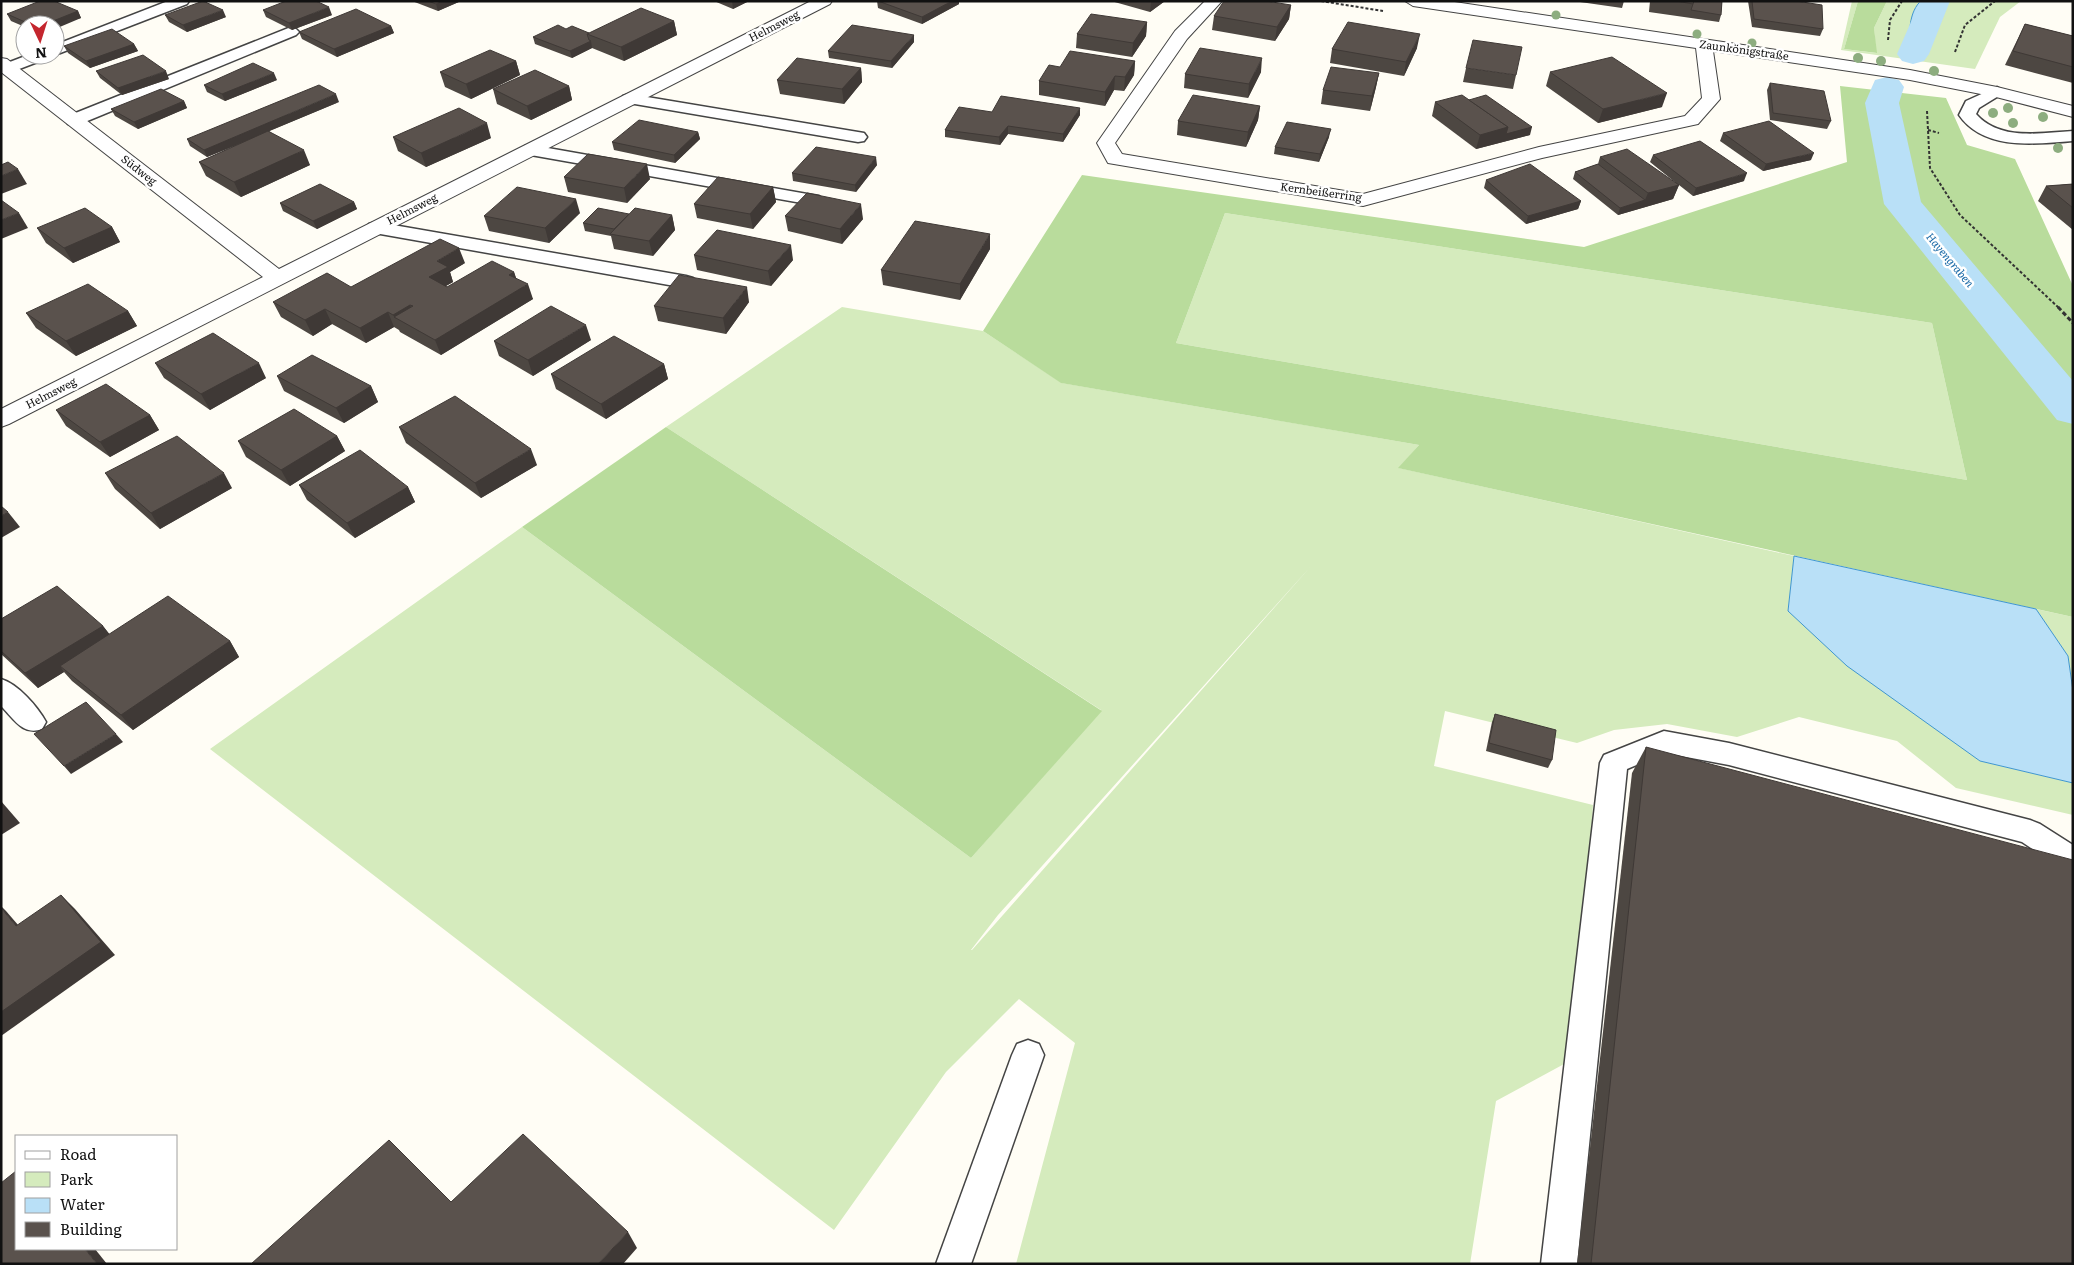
<svg xmlns="http://www.w3.org/2000/svg" width="2074" height="1265" viewBox="0 0 2074 1265" font-family="Literata,serif">
<rect width="100%" height="100%" fill="#fffdf5"/>
<g fill="#d5ebbd" fill-rule="evenodd">
<path d="M1852,1H1858L1844,49L1876,53L1874,28L1887,1H1921C1909,11 1910,30 1912,44C1938,33 1934,25 1944,1H2021L2000,17L1975,69L1841,50Z"/>
<polygon points="1225,213 1932,323 1967,480 1176,343"/>
<path d="M842,307L983,331L1062,383L1419,445L1399,468L1794,556L1788,611L1980,761L2073,783V815L1956,788L1897,741L1799,717L1737,737L1667,724L1614,730L1577,743L1445,711L1434,766L1593,805L1577,1057L1496,1101L1470,1264H1016L1075,1043L1019,999L946,1072L834,1230L210,749L522,527L971,858L1101,710L666,427ZM1312,565L972,950H971L998,915Z"/>
<polygon points="2036,609 2073,617 2073,691 2068,656"/>
</g>
<g fill="#b9dc9c" fill-rule="evenodd">
<polygon points="1858,1 1887,1 1874,28 1877,53 1844,49"/>
<path d="M1840,86L1946,98L1967,145L2015,159L2073,286V617L1398,468L1419,445L1061,383L983,331L1082,175L1584,247L1847,162ZM1225,213L1932,323L1967,480L1176,343Z"/>
<polygon points="666,427 1102,711 971,858 522,527"/>
</g>
<g fill="#b9e0f7" stroke="#3f96cf">
<path d="M1921,1H1944L1939,20L1927,37V41L1922,47L1913,46C1907,34 1910,10 1921,1Z"/>
<polygon points="1794,556 2036,609 2068,656 2073,691 2073,783 1980,761 1847,666 1788,611"/>
</g>
<g fill="none" stroke-linecap="round" stroke-linejoin="round">
<g fill="#b9e0f7" fill-rule="evenodd">
<polygon points="1920,1 1950,1 1929,54 1924,61 1913,64 1902,61 1897,54"/>
<polygon points="1887,77 1899,80 1904,87 1899,103 1921,202 2073,381 2073,424 2057,420 1884,204 1865,103 1875,80"/>
</g>
<defs>
<g id="lane">
<polygon points="168,1 189,1 187,4 55,55 55,45"/>
<polygon points="291,27 296,29 299,32 296,35 80,124 68,124 66,120 68,116"/>
<polygon points="28,55 50,55 48,58 14,71 8,73 1,70 2,65"/>
<path d="M1997,87L2005,92L1979,108L1976,114C2000,141 2040,133 2073,131V141C2035,144 1984,151 1959,115L1966,101Z"/>
<polygon points="629,94 858,132 864,133 867,137 864,141 858,142 623,102 621,99 623,96"/>
<polygon points="531,145 813,195 819,196 822,200 819,204 813,205 525,154 522,150 525,146"/>
<polygon points="376,222 686,276 693,278 696,282 693,286 686,288 369,232 367,228 369,224"/>
<path d="M1,679C18,684 38,707 46,722L42,729C23,736 14,719 1,706Z"/>
<polygon points="1664,731 1729,743 2030,820 2040,824 2073,845 2073,872 2063,869 2022,842 1729,765 1665,753 1627,769 1577,1264 1541,1264 1600,763 1604,755"/>
<polygon points="1028,1040 1039,1044 1044,1055 971,1264 936,1264 1012,1055 1017,1044"/>
</g>
<g id="street">
<polygon points="811,1 832,1 830,4 9,424 1,427 1,409 263,277 1,72 1,58 7,59 279,269"/>
<polygon points="1205,1 1222,1 1187,39 1115,143 1122,154 1363,194 1539,147 1685,116 1702,98 1696,48 1413,6 1405,1 1448,1 1910,70 1997,87 2073,106 2073,117 1996,97 1910,80 1713,51 1720,99 1698,124 1542,158 1363,206 1108,163 1097,143 1175,31"/>
</g>
</defs>
<use href="#lane" stroke="#444" stroke-width="3"/>
<use href="#street" stroke="#444" stroke-width="2"/>
<g stroke="#333" stroke-width="2" stroke-dasharray="3 2" stroke-linecap="butt">
<polyline points="1321,1 1383,11"/>
<polyline points="1888,40 1890,20 1902,1"/>
<polyline points="1955,52 1965,25 1995,1"/>
<polyline points="1927,111 1930,168 1960,215 2060,309"/>
<polyline points="1928,130 1939,133"/>
</g>
<polyline stroke="#333" stroke-width="3" stroke-dasharray="4.5 2.5" stroke-linecap="butt" points="2058,307 2073,323"/>
<use href="#lane" fill="#fff" fill-rule="evenodd"/>
<use href="#street" fill="#fff" fill-rule="evenodd"/>
</g>
<g fill="#8dad7f">
<circle cx="1556" cy="15" r="4.5"/>
<circle cx="1697" cy="34" r="4.5"/>
<circle cx="1752" cy="43" r="4.5"/>
<circle cx="1858" cy="58" r="5"/>
<circle cx="1881" cy="61" r="5"/>
<circle cx="1934" cy="71" r="5"/>
<circle cx="2008" cy="108" r="5"/>
<circle cx="1993" cy="113" r="5"/>
<circle cx="2043" cy="117" r="5"/>
<circle cx="2013" cy="123" r="5"/>
<circle cx="2058" cy="148" r="5"/>
</g>
<g fill="#4d4742">
<polygon points="412,1 461,1 438,11"/>
<polygon points="714,1 749,1 733,9"/>
<polygon points="877,1 959,4 922,24 878,8"/>
<polygon points="1111,1 1165,1 1150,12"/>
<polygon points="1573,1 1624,1 1622,8"/>
<polygon points="1650,1 1722,1 1721,15 1719,22 1649,12"/>
<polygon points="1748,1 1796,1 1823,29 1820,36 1752,27"/>
<polygon points="1291,5 1289,19 1275,41 1212,30 1214,16"/>
<polygon points="263,10 332,15 292,30 266,17"/>
<polygon points="78,11 81,18 55,25 25,25 25,27 11,21 7,14"/>
<polygon points="165,15 226,17 187,32 169,22"/>
<polygon points="674,21 677,35 624,61 592,48 572,58 535,44 533,37 566,29 589,33"/>
<polygon points="1147,22 1146,36 1132,57 1076,48 1077,34"/>
<polygon points="2025,24 2073,36 2073,83 2005,65"/>
<polygon points="391,26 394,33 337,57 302,39 299,32"/>
<polygon points="914,42 892,68 829,58 828,51"/>
<polygon points="134,44 138,51 90,68 68,53 64,46"/>
<polygon points="1417,48 1404,76 1330,63 1332,49"/>
<polygon points="516,61 520,75 471,99 445,87 440,72"/>
<polygon points="1135,61 1134,75 1124,91 1114,90 1105,106 1039,95 1039,81 1060,67"/>
<polygon points="861,68 862,82 844,104 780,94 777,80"/>
<polygon points="1466,68 1516,75 1513,89 1463,82"/>
<polygon points="96,71 169,79 122,95 100,78"/>
<polygon points="1261,72 1248,98 1184,88 1185,74"/>
<polygon points="1550,72 1662,107 1598,123 1546,86"/>
<polygon points="1379,73 1376,87 1370,111 1321,104 1323,90"/>
<polygon points="277,80 225,101 207,92 204,85"/>
<polygon points="1770,83 1831,121 1827,129 1770,120 1767,90"/>
<polygon points="569,86 572,100 531,120 497,104 493,89"/>
<polygon points="1469,100 1530,135 1476,149 1432,116 1435,102"/>
<polygon points="184,101 187,108 138,129 115,116 111,109"/>
<polygon points="339,102 269,131 310,165 241,197 206,176 199,162 240,144 207,157 190,146 187,139"/>
<polygon points="1260,106 1258,120 1246,147 1177,135 1178,121"/>
<polygon points="992,112 1080,115 1063,142 1008,134 1000,145 945,137 945,130"/>
<polygon points="698,132 700,139 675,163 614,150 612,142"/>
<polygon points="1723,133 1811,160 1763,171 1720,141"/>
<polygon points="393,137 491,138 426,167 398,151"/>
<polygon points="1329,137 1319,162 1274,154 1275,147"/>
<polygon points="1653,155 1744,181 1693,196 1679,185 1673,199 1618,215 1573,179 1575,172 1598,164 1600,157 1676,183 1650,162"/>
<polygon points="877,165 856,192 793,181 792,173"/>
<polygon points="564,177 650,179 627,203 568,192"/>
<polygon points="1486,180 1581,201 1578,209 1526,224 1484,188"/>
<polygon points="2073,184 2073,230 2038,201 2046,186"/>
<polygon points="773,187 776,202 753,229 697,218 694,204"/>
<polygon points="354,202 357,209 317,229 283,211 280,203"/>
<polygon points="580,213 549,243 489,231 484,216"/>
<polygon points="629,214 672,215 675,230 653,256 614,249 611,236 585,231 583,223"/>
<polygon points="785,216 863,219 842,244 788,231"/>
<polygon points="112,227 120,242 73,263 46,243 37,228"/>
<polygon points="990,249 960,300 883,285 881,270"/>
<polygon points="694,255 793,260 771,286 697,270"/>
<polygon points="465,263 450,272 453,282 446,286 447,287 514,272 516,278 533,299 441,355 400,332 399,330 394,327 366,343 332,324 313,336 281,317 273,302 351,287"/>
<polygon points="749,302 726,334 658,321 654,306"/>
<polygon points="128,311 137,326 76,356 36,328 26,313"/>
<polygon points="591,340 533,376 499,356 494,341"/>
<polygon points="155,363 266,378 210,410 164,378"/>
<polygon points="664,364 668,379 606,419 556,389 551,374"/>
<polygon points="277,376 371,386 378,402 344,423 284,391"/>
<polygon points="56,410 150,415 159,430 110,457 66,426"/>
<polygon points="399,427 537,465 481,498 406,443"/>
<polygon points="337,436 345,451 290,486 246,457 238,441"/>
<polygon points="105,473 232,488 160,529 115,489"/>
<polygon points="299,485 408,487 415,502 355,538 307,500"/>
<polygon points="1,619 103,626 109,634 230,641 239,657 133,730 72,681 64,672 38,688 1,654"/>
<polygon points="1495,714 1552,760 1548,768 1486,751 1492,722"/>
<polygon points="1646,747 2073,1264 1577,1264 1632,773"/>
</g>
<g fill="#3f3936">
<polygon points="443,1 461,1 438,11 436,4"/>
<polygon points="732,1 749,1 733,9"/>
<polygon points="952,1 959,1 959,4 922,24 922,17"/>
<polygon points="1151,1 1165,1 1150,12"/>
<polygon points="1291,5 1289,19 1275,41 1277,27"/>
<polygon points="329,7 332,15 292,30 289,23"/>
<polygon points="223,10 226,17 187,32 183,25"/>
<polygon points="78,11 81,18 55,29 55,25 43,25"/>
<polygon points="674,21 677,35 624,61 621,47"/>
<polygon points="1147,22 1146,36 1132,57 1133,43"/>
<polygon points="391,26 394,33 337,57 334,49"/>
<polygon points="1420,34 1417,48 1404,76 1406,62"/>
<polygon points="914,35 914,42 892,68 891,61"/>
<polygon points="591,41 592,48 572,58 570,51"/>
<polygon points="134,44 138,51 90,68 86,61"/>
<polygon points="1262,58 1261,72 1248,98 1249,84"/>
<polygon points="516,61 520,75 471,99 466,84"/>
<polygon points="1135,61 1134,75 1124,91 1125,77"/>
<polygon points="861,68 862,82 844,104 842,89"/>
<polygon points="166,71 169,79 122,95 118,88"/>
<polygon points="274,73 277,80 225,101 222,94"/>
<polygon points="1379,73 1376,87 1370,111 1372,96"/>
<polygon points="1115,76 1114,90 1105,106 1105,92"/>
<polygon points="569,86 572,100 531,120 527,106"/>
<polygon points="1667,93 1662,107 1598,123 1603,109"/>
<polygon points="336,94 339,102 207,157 204,150"/>
<polygon points="184,101 187,108 138,129 134,122"/>
<polygon points="1260,106 1258,120 1246,147 1248,132"/>
<polygon points="1080,108 1080,115 1063,142 1063,134"/>
<polygon points="487,123 491,138 426,167 421,153"/>
<polygon points="1008,126 1008,134 1000,145 999,137"/>
<polygon points="1508,127 1532,127 1530,135 1476,149 1480,135"/>
<polygon points="1331,129 1329,137 1319,162 1320,154"/>
<polygon points="698,132 700,139 675,163 674,155"/>
<polygon points="304,150 310,165 241,197 234,182"/>
<polygon points="1814,153 1811,160 1763,171 1766,164"/>
<polygon points="876,157 877,165 856,192 855,185"/>
<polygon points="647,164 650,179 627,203 624,188"/>
<polygon points="18,169 27,184 1,194 1,176"/>
<polygon points="1747,173 1744,181 1693,196 1696,188"/>
<polygon points="1679,185 1673,199 1618,215 1620,208 1645,200 1648,193"/>
<polygon points="773,187 776,202 753,229 750,214"/>
<polygon points="576,199 580,213 549,243 545,228"/>
<polygon points="1581,201 1578,209 1526,224 1528,216"/>
<polygon points="354,202 357,209 317,229 313,221"/>
<polygon points="861,204 863,219 842,244 840,229"/>
<polygon points="19,213 28,228 1,239 1,220"/>
<polygon points="672,215 675,230 653,256 649,241"/>
<polygon points="112,227 120,242 73,263 64,248"/>
<polygon points="990,234 990,249 960,300 960,284"/>
<polygon points="791,245 793,260 771,286 768,271"/>
<polygon points="459,248 465,263 450,272 453,282 435,292 429,277 437,261"/>
<polygon points="514,272 519,287 509,275"/>
<polygon points="528,284 533,299 441,355 435,340"/>
<polygon points="747,287 749,302 726,334 723,318"/>
<polygon points="410,305 416,320 395,318 393,315"/>
<polygon points="325,309 332,324 313,336 305,320"/>
<polygon points="128,311 137,326 76,356 66,341"/>
<polygon points="388,312 394,327 366,343 360,328"/>
<polygon points="586,325 591,340 533,376 528,360"/>
<polygon points="259,363 266,378 210,410 201,394"/>
<polygon points="664,364 668,379 606,419 601,404"/>
<polygon points="371,386 378,402 344,423 336,408"/>
<polygon points="150,415 159,430 110,457 100,442"/>
<polygon points="337,436 345,451 290,486 281,470"/>
<polygon points="531,449 537,465 481,498 475,483"/>
<polygon points="224,473 232,488 160,529 151,513"/>
<polygon points="408,487 415,502 355,538 347,523"/>
<polygon points="8,512 20,527 1,538 1,516"/>
<polygon points="103,626 115,641 60,666 64,672 38,688 25,673"/>
<polygon points="230,641 239,657 133,730 121,715"/>
<polygon points="116,734 123,742 71,774 64,766"/>
<polygon points="1,801 20,823 1,835"/>
<polygon points="61,895 75,909 115,955 1,1036 1,1012"/>
<polygon points="1,906 6,911 31,940 16,926 1,908"/>
<polygon points="628,1232 637,1248 623,1264 598,1264"/>
<polygon points="85,1249 95,1249 107,1264 97,1264"/>
</g>
<g fill="#5a524d" stroke="#3f3936">
<polygon points="40,1 54,1 78,11 43,25 32,25 7,14"/>
<polygon points="203,1 223,10 183,25 165,15"/>
<polygon points="286,1 316,1 329,7 289,23 263,10"/>
<polygon points="428,1 443,1 436,4"/>
<polygon points="878,1 952,1 922,17"/>
<polygon points="1224,1 1266,1 1291,5 1277,27 1214,16"/>
<polygon points="1676,1 1694,1 1693,4"/>
<polygon points="1694,1 1722,1 1721,15 1691,10"/>
<polygon points="1752,1 1796,1 1822,5 1823,29 1754,19"/>
<polygon points="641,8 674,21 621,47 587,34"/>
<polygon points="356,9 391,26 334,49 299,32"/>
<polygon points="1091,14 1147,22 1133,43 1077,34"/>
<polygon points="1348,22 1420,34 1406,62 1332,49"/>
<polygon points="2025,24 2073,36 2073,67 2013,51"/>
<polygon points="558,25 566,29 572,26 589,33 587,34 589,40 591,41 570,51 533,37"/>
<polygon points="852,25 914,35 891,61 828,51"/>
<polygon points="112,29 134,44 86,61 64,46"/>
<polygon points="1473,40 1522,47 1516,75 1466,68"/>
<polygon points="1200,48 1262,58 1249,84 1185,74"/>
<polygon points="490,50 516,61 466,84 440,72"/>
<polygon points="1070,51 1135,61 1125,77 1115,76 1105,92 1039,81 1049,65 1060,67"/>
<polygon points="143,55 166,71 118,88 96,71"/>
<polygon points="1612,57 1667,93 1603,109 1550,72"/>
<polygon points="797,58 861,68 842,89 777,80"/>
<polygon points="253,63 274,73 222,94 204,85"/>
<polygon points="1331,67 1379,73 1372,96 1323,90"/>
<polygon points="535,70 569,86 527,106 493,89"/>
<polygon points="1770,83 1824,91 1831,121 1773,113"/>
<polygon points="319,85 336,94 204,150 187,139"/>
<polygon points="161,89 184,101 134,122 111,109"/>
<polygon points="1193,95 1260,106 1248,132 1178,121"/>
<polygon points="1462,95 1508,127 1480,135 1435,102"/>
<polygon points="1486,95 1532,127 1506,134 1508,127 1469,100"/>
<polygon points="1001,96 1080,108 1063,134 1008,126 999,137 945,130 959,107 992,112"/>
<polygon points="459,108 487,123 421,153 393,137"/>
<polygon points="639,120 698,132 674,155 612,142"/>
<polygon points="1769,121 1814,153 1766,164 1723,133"/>
<polygon points="1287,122 1331,129 1320,154 1275,147"/>
<polygon points="268,131 304,150 234,182 199,162"/>
<polygon points="1700,141 1747,173 1696,188 1653,155"/>
<polygon points="816,147 876,157 855,185 792,173"/>
<polygon points="1627,149 1679,185 1648,193 1600,157"/>
<polygon points="588,154 647,164 624,188 564,177"/>
<polygon points="8,162 18,169 1,176 1,165"/>
<polygon points="1530,164 1581,201 1528,216 1486,180"/>
<polygon points="1598,164 1645,200 1620,208 1575,172"/>
<polygon points="718,177 773,187 750,214 694,204"/>
<polygon points="320,184 354,202 313,221 280,203"/>
<polygon points="2073,184 2073,208 2046,186"/>
<polygon points="517,187 576,199 545,228 484,216"/>
<polygon points="807,193 861,204 840,229 785,216"/>
<polygon points="1,200 19,213 1,220"/>
<polygon points="85,208 112,227 64,248 37,228"/>
<polygon points="598,208 629,214 614,229 583,223"/>
<polygon points="635,208 672,215 649,241 610,234"/>
<polygon points="915,221 990,234 960,284 881,270"/>
<polygon points="717,230 791,245 768,271 694,255"/>
<polygon points="440,239 459,248 437,261 448,267 429,277 447,287 492,261 514,272 509,275 528,284 435,340 394,317 413,306 410,305 393,315 388,312 360,328 325,309 305,320 273,302 327,273 351,287"/>
<polygon points="679,275 747,287 723,318 654,306"/>
<polygon points="88,284 128,311 66,341 26,313"/>
<polygon points="551,306 586,325 528,360 494,341"/>
<polygon points="213,333 259,363 201,394 155,363"/>
<polygon points="614,336 664,364 601,404 551,374"/>
<polygon points="312,355 371,386 336,408 277,376"/>
<polygon points="106,384 150,415 100,442 56,410"/>
<polygon points="455,396 531,449 475,483 399,427"/>
<polygon points="294,409 337,436 281,470 238,441"/>
<polygon points="177,436 224,473 151,513 105,473"/>
<polygon points="360,450 408,487 347,523 299,485"/>
<polygon points="1,506 8,512 1,516"/>
<polygon points="57,586 103,626 25,673 1,651 1,619"/>
<polygon points="168,596 230,641 121,715 60,666"/>
<polygon points="86,702 116,734 64,766 34,734"/>
<polygon points="1495,714 1556,730 1552,760 1489,743"/>
<polygon points="1646,747 2073,860 2073,1264 1591,1264"/>
<polygon points="61,895 101,942 1,1012 1,908 16,926"/>
<polygon points="523,1134 628,1232 598,1264 251,1264 389,1140 451,1202"/>
<polygon points="16,1171 16,1249 85,1249 97,1264 1,1264 1,1183"/>
</g>
<g text-anchor="middle" stroke-width="5" stroke-linejoin="round" paint-order="stroke">
<g font-size="11" fill="#111" stroke="#fff">
<text transform="translate(774 26) rotate(-27)" y="4">Helmsweg</text>
<text transform="translate(1744 50) rotate(8)" y="4">Zaunkönigstraße</text>
<text transform="translate(139 170) rotate(38)" y="4">Südweg</text>
<text transform="translate(1321 192) rotate(8)" y="4">Kernbeißerring</text>
<text transform="translate(412 209) rotate(-27)" y="4">Helmsweg</text>
<text transform="translate(51 393) rotate(-27)" y="4">Helmsweg</text>
</g>
<g font-size="11" font-style="italic" fill="#1768a6" stroke="#fff">
<text transform="translate(1950 260) rotate(50)" y="4">Hayengraben</text>
</g>
</g>
<rect width="2074" height="1265" fill="none" stroke="#111111" stroke-width="5"/>
<rect x="15" y="1135" width="162" height="115" fill="#ffffff" stroke="#a0a0a0"/>
<rect x="25" y="1151" width="25" height="8" fill="#ffffff" stroke="#a0a0a0"/>
<text x="60" y="1160" font-size="15" fill="#111111">Road</text>
<rect x="25" y="1172" width="25" height="15" fill="#d5ebbd" stroke="#a0a0a0"/>
<text x="60" y="1185" font-size="15" fill="#111111">Park</text>
<rect x="25" y="1198" width="25" height="15" fill="#b9e0f7" stroke="#a0a0a0"/>
<text x="60" y="1210" font-size="15" fill="#111111">Water</text>
<rect x="25" y="1222" width="25" height="15" fill="#5a524d" stroke="#a0a0a0"/>
<text x="60" y="1235" font-size="15" fill="#111111">Building</text>
<g transform="translate(40 40) rotate(176)"><circle r="24" fill="#ffffff" stroke="#a0a0a0"/>
<path d="M0-4L9 19L0 12L-9 19Z" fill="#c4262e"/>
<text y="-8" font-size="14" font-weight="bold" text-anchor="middle" fill="#111111">N</text>
</g>
</svg>
